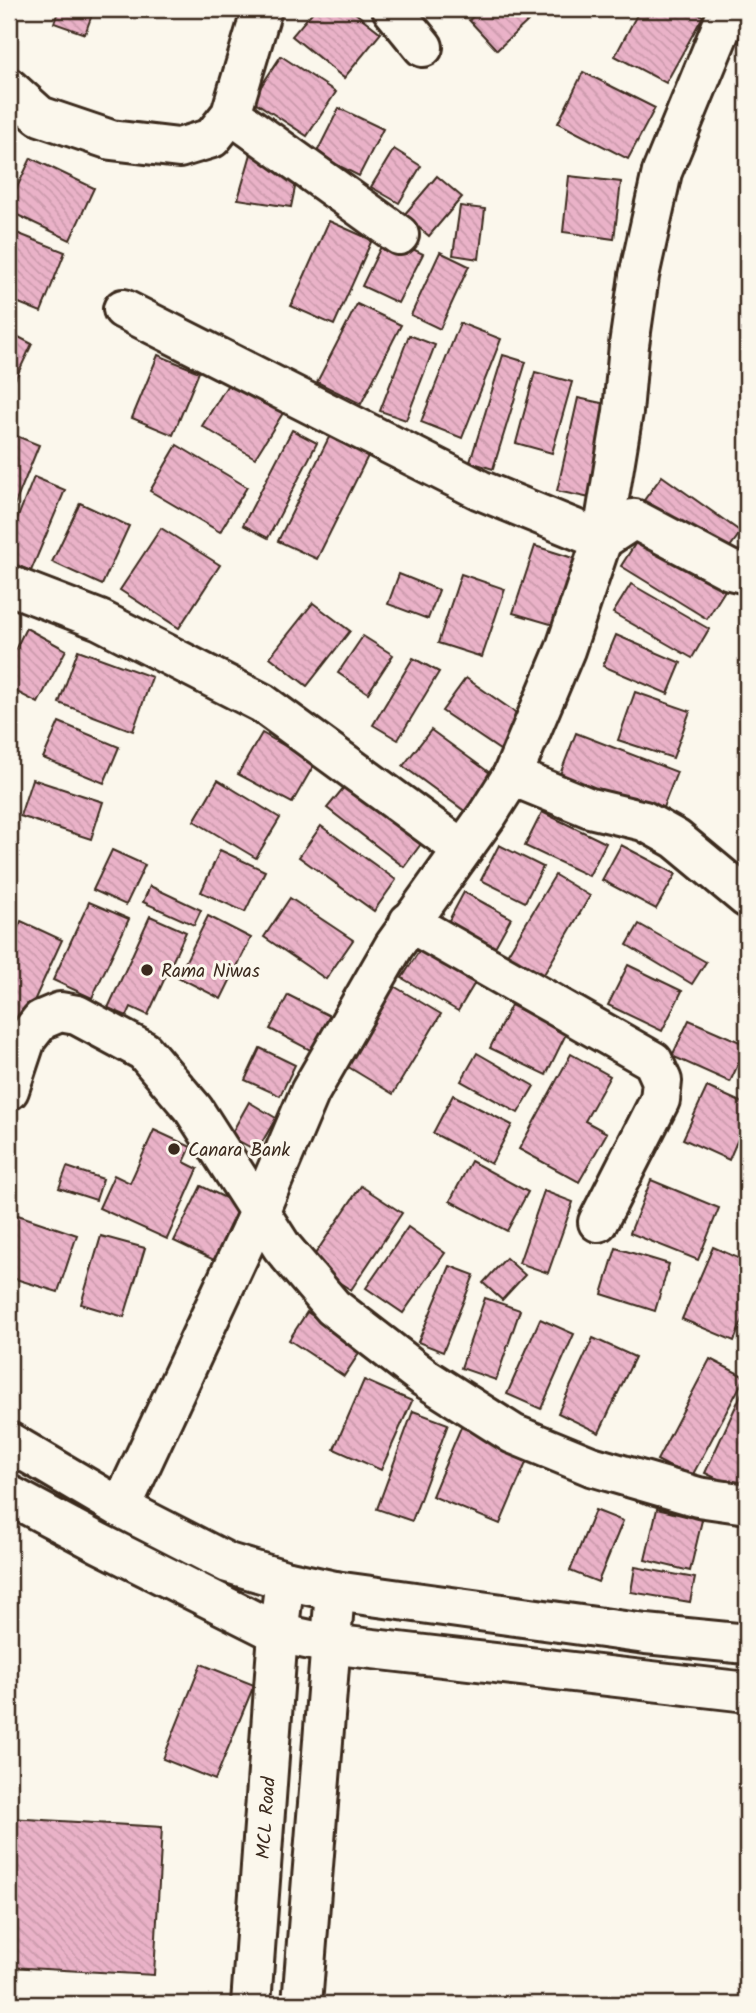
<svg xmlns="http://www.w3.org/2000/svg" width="756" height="2013" viewBox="0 0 756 2013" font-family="Kalam,sans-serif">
<defs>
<pattern id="building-back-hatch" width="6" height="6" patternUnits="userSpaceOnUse" patternTransform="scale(1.75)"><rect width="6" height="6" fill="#eab2c8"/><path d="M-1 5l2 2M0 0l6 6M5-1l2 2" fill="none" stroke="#ca99ab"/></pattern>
</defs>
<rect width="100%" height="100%" fill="#fbf7ec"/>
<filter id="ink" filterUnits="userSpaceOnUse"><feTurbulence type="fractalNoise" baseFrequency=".0143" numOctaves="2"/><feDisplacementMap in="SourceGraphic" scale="14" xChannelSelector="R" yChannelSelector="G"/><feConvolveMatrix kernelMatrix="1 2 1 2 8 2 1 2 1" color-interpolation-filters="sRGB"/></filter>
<g filter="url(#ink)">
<g fill="url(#building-back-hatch)" stroke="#3b2a1e" stroke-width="2">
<polygon points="59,9 94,9 85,34 54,23"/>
<polygon points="315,9 350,9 381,33 344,78 292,36"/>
<polygon points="430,9 450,9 443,18"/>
<polygon points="482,9 541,9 497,50 469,20"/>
<polygon points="640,9 690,9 703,16 666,83 615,56"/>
<polygon points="281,56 336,92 307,136 252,100"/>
<polygon points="583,72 655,108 628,159 558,123"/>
<polygon points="339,108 383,129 359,176 316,154"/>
<polygon points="253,147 298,173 291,207 238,199"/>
<polygon points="394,149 421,166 399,203 371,187"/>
<polygon points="31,158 94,188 70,240 9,211 9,204"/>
<polygon points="437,176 462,197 429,236 404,215"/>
<polygon points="569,176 621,182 614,239 563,232"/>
<polygon points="460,206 485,209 479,259 453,255"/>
<polygon points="329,221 372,240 334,325 291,306"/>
<polygon points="9,230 65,252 41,312 9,299"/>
<polygon points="386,236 423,254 398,303 362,286"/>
<polygon points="440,252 469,266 440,329 411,315"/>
<polygon points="357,304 401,325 361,404 317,382"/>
<polygon points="460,323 501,339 462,438 421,422"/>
<polygon points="9,332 32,344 9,392"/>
<polygon points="409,335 435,345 406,420 380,411"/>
<polygon points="158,355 199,372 173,435 132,418"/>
<polygon points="503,355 526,362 493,469 470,462"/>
<polygon points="535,372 572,382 552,453 516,443"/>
<polygon points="230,381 283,413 255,458 202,426"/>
<polygon points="578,398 611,405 590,498 557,491"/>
<polygon points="292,430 317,443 268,538 243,525"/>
<polygon points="9,433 39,445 9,519"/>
<polygon points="330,435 369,454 317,559 278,541"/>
<polygon points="177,445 247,487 220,532 150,491"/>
<polygon points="662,476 741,532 718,563 639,507"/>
<polygon points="34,477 65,490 31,571 9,562 9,539"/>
<polygon points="80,503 129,526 102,585 52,562"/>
<polygon points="161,528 220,565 179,628 120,590"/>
<polygon points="644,530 729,584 707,619 621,566"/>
<polygon points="535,546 576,559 554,625 513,613"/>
<polygon points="399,574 439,590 428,619 388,604"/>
<polygon points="461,574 505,589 482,657 438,643"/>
<polygon points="631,584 709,629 692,658 613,613"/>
<polygon points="313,603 350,631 307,686 270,657"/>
<polygon points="26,628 66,650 38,703 9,688 9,662"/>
<polygon points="747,628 747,655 741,654"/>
<polygon points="616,635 681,663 668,694 603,666"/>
<polygon points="363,636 393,655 368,693 338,673"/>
<polygon points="78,650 152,677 133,731 59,703"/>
<polygon points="413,658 439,672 398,740 373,725"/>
<polygon points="466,678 522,717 500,750 442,711"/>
<polygon points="635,692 690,711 673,758 618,740"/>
<polygon points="59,722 119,747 104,783 43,758"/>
<polygon points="431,730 494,776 466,812 403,766"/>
<polygon points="262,733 315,763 292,803 238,774"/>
<polygon points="576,733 677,772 660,815 559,777"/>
<polygon points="32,779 103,802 91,839 20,816"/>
<polygon points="218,780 280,818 256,858 194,821"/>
<polygon points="345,786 421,844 404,867 327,808"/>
<polygon points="542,812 606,843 589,876 525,846"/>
<polygon points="321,826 396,880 374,911 299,857"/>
<polygon points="499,845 543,867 525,902 481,880"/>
<polygon points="621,845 676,874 656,909 602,880"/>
<polygon points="112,850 145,865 126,905 93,890"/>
<polygon points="220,850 265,871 245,912 201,892"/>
<polygon points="555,875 590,896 543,976 507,955"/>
<polygon points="150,886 201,910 194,925 143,902"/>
<polygon points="464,892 511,918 494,949 447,924"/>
<polygon points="290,898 353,940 326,979 264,937"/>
<polygon points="89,902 129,919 92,998 53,980"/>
<polygon points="150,916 186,932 148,1015 131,1007 127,1016 108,1008"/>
<polygon points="208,916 251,938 221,999 178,977"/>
<polygon points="21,921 62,940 23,1025 9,1019 9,948"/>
<polygon points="639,924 706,962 692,984 627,945"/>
<polygon points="421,948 476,981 458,1011 402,978"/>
<polygon points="628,965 682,991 662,1031 608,1005"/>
<polygon points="392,985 441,1014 393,1094 345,1065"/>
<polygon points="288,995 332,1017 314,1052 270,1029"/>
<polygon points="511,1005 567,1032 546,1075 490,1048"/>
<polygon points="689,1020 747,1045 730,1082 672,1056"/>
<polygon points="260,1048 295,1065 280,1096 245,1080"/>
<polygon points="477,1053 534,1086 518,1113 461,1081"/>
<polygon points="571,1054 610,1076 585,1121 607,1133 579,1182 519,1149"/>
<polygon points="707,1087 747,1105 747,1118 729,1160 683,1139"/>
<polygon points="453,1095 512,1125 491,1164 433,1133"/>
<polygon points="249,1102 276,1118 257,1151 230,1136"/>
<polygon points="154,1130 191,1147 184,1162 198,1169 167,1239 99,1208 114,1175 130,1183"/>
<polygon points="471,1161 528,1192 507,1231 450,1201"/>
<polygon points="67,1167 103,1179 96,1200 59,1188"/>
<polygon points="651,1180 719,1208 698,1260 630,1233"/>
<polygon points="201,1186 242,1206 216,1261 174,1241"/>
<polygon points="361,1186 402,1213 351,1290 309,1263"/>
<polygon points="544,1191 573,1202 548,1273 519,1263"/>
<polygon points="9,1212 77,1235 58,1292 9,1277"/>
<polygon points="408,1227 445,1253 403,1313 366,1288"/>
<polygon points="101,1236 145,1248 124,1317 81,1304"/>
<polygon points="713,1247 747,1262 747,1310 734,1341 682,1319"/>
<polygon points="616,1248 669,1264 655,1311 602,1294"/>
<polygon points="506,1258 525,1275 502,1300 483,1283"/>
<polygon points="450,1266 474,1275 443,1352 418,1342"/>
<polygon points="485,1298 520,1310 496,1380 461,1368"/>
<polygon points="307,1312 362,1349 344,1376 289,1340"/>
<polygon points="540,1319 574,1334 541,1409 507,1394"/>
<polygon points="593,1338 635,1357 599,1433 558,1413"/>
<polygon points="710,1359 745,1377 691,1478 657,1460"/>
<polygon points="364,1380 412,1401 381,1470 334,1449"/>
<polygon points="747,1382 747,1478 742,1490 705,1473"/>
<polygon points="413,1411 448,1424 412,1521 377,1509"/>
<polygon points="461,1427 529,1456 500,1524 432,1496"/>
<polygon points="657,1509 702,1520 690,1571 645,1560"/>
<polygon points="595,1510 623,1521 598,1582 570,1571"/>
<polygon points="635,1567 695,1578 690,1602 631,1592"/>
<polygon points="201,1664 254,1685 215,1780 163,1759"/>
<polygon points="9,1818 162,1827 154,1975 9,1967"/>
</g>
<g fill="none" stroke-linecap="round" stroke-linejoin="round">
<defs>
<g id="minor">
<polyline points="392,9 423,47"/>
<polyline points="9,88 40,116 111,140 179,148 212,138 231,114 262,9"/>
<polyline points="231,114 399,235"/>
<polyline points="123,309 480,490 602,540 634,519 730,570 747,574"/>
<polyline points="9,585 100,620 262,703 462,849"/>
<polyline points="512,776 590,808 644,821 676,839 747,898"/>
<polyline points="409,922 653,1061 662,1081 660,1100 598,1222"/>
<polyline points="9,1090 26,1039 41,1020 60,1012 77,1015 144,1051 194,1110 282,1247 333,1307 425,1378 513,1434 591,1466 698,1497 747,1504"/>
<polyline points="121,1508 260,1210 310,1092 394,946 488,814 512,776 565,650 602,540 623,412 629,345 639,276 662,172 729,9"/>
<polyline points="251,2004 278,1633 285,1580"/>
<polyline points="302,2004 335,1591"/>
</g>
<g id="major">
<polyline points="9,1442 121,1508 228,1563 285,1580 335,1591 646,1634 747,1644"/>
<polyline points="9,1495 99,1543 278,1633 329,1644 747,1692"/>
</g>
</defs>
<use href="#minor" stroke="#3b2a1e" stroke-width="44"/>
<use href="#major" stroke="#3b2a1e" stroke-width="44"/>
<use href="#minor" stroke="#fbf7ec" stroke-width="38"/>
<use href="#major" stroke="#fbf7ec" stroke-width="38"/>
</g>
</g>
<g fill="#3b2a1e" stroke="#fbf7ec" stroke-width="2.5">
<circle cx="147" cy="970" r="7"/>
<circle cx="174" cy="1149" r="7"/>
</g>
<g text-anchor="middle" stroke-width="6" stroke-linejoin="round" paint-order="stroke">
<g font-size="19" fill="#3b2a1e" stroke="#fbf7ec" text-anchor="start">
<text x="161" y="977">Rama Niwas</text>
<text x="188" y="1156">Canara Bank</text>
</g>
<g font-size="19" fill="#3b2a1e" stroke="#fbf7ec">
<text transform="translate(265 1818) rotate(-86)" y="7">MCL Road</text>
</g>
</g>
<rect width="756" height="2013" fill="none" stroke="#fbf7ec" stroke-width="35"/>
<rect x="18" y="18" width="721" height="1978" fill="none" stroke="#3b2a1e" stroke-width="2.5" filter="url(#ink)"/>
</svg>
